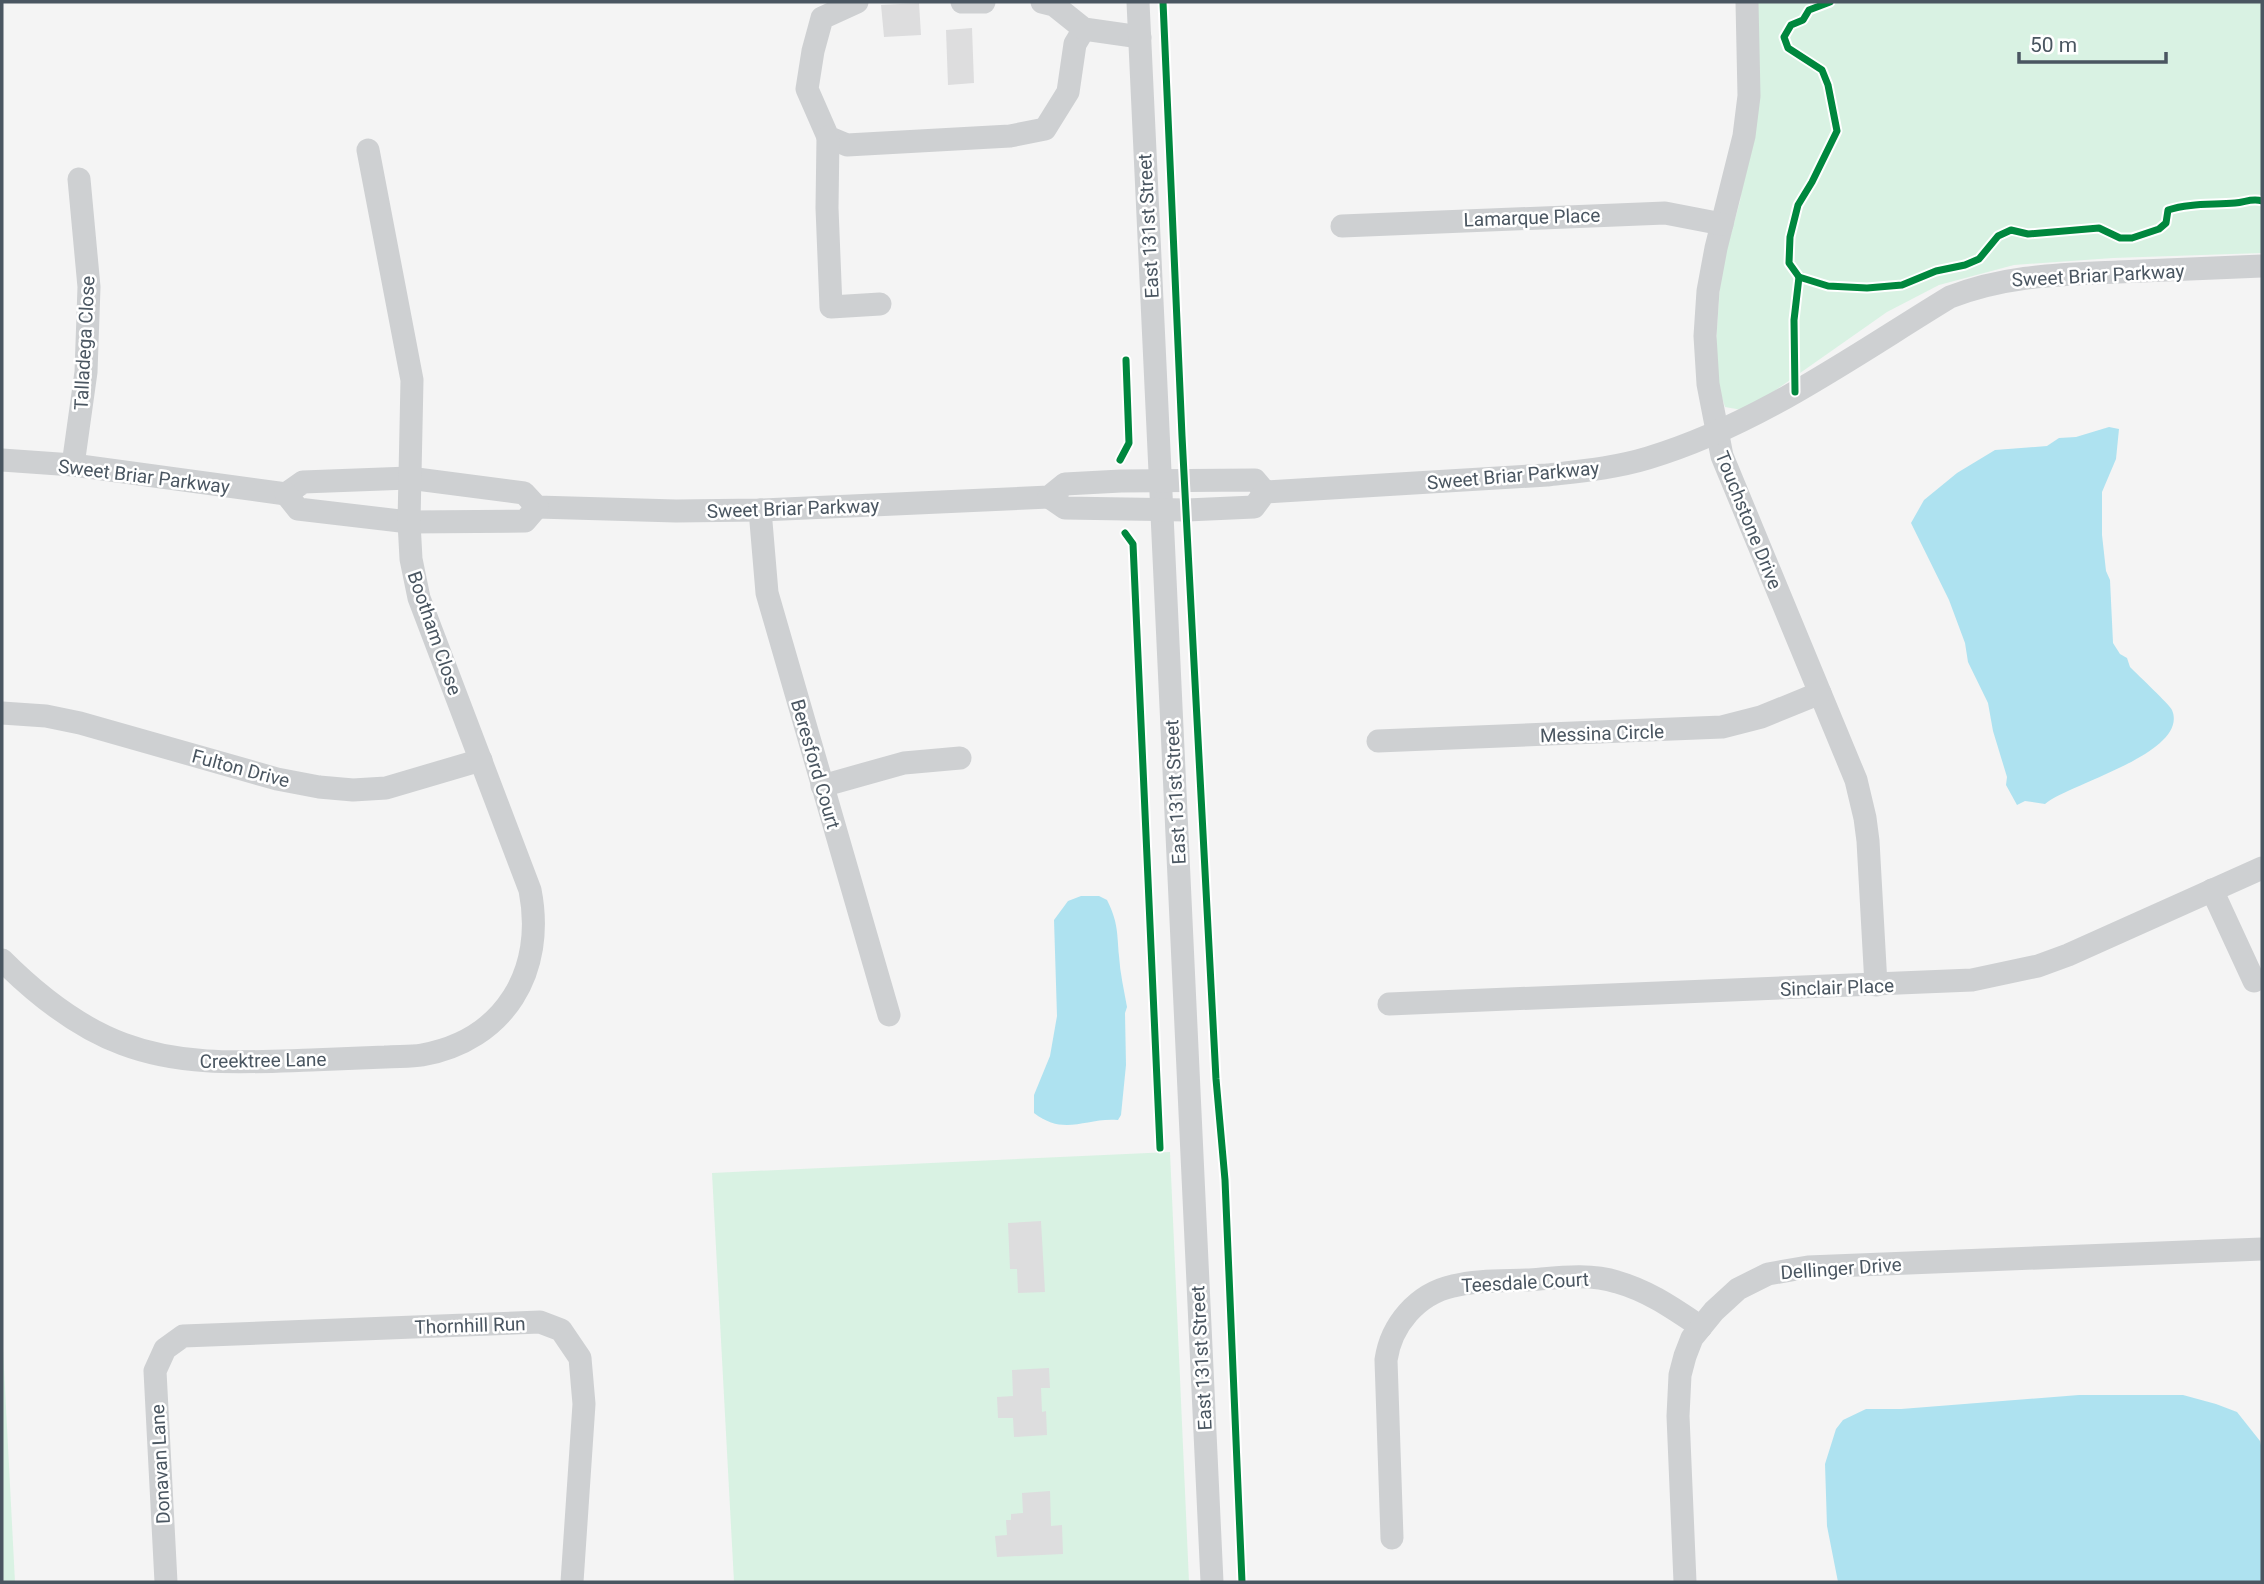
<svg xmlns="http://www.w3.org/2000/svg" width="2264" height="1584" viewBox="0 0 2264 1584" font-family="Roboto,sans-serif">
<rect width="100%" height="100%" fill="#f4f4f4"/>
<g fill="#d9f2e3">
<polygon points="1757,2 2262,2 2262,253 2113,258 2014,265 1939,285 1887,312 1753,406 1742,410 1725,407 1714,373 1721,270 1740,201 1759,70"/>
<polygon points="1170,1152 1189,1582 734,1582 712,1173"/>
<polygon points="2,1330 15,1582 2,1582"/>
</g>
<g fill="#aee2f0">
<path d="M2109,427L2119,429L2116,459L2102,492V535L2106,571L2110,580L2113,643L2120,654L2127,658L2130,667C2138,675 2170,705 2172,710C2190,753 2068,784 2045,804L2025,801L2017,805L2006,785L2007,777L1993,731L1988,703L1968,662L1965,643L1949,600L1911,523L1924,500L1957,473L1995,450L2047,446L2059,438L2076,437Z"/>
<path d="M1081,896H1099L1107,900C1118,922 1117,932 1119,956C1120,973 1124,990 1127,1007L1125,1013L1126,1065L1121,1115L1118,1120C1086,1117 1065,1137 1034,1113V1095L1050,1056L1057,1016L1054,920L1068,901Z"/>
<polygon points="2079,1395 2183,1395 2216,1404 2237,1412 2260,1441 2262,1450 2262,1582 1838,1582 1827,1526 1825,1464 1836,1429 1843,1420 1866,1409 1901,1409"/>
</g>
<g fill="#ddddde">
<polygon points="919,3 921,35 884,37 881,5"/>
<polygon points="972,28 974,83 948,85 946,30"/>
<polygon points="1041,1221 1045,1292 1018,1293 1017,1269 1010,1269 1008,1223"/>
<polygon points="1049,1368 1050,1388 1041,1388 1042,1412 1046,1411 1047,1435 1014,1437 1013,1418 998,1418 997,1397 1013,1396 1012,1370"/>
<polygon points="1050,1491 1051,1526 1062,1525 1063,1554 997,1557 995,1536 1007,1535 1006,1520 1011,1520 1011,1514 1023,1513 1022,1493"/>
</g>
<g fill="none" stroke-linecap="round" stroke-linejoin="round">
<g stroke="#ced0d2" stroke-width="23">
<polyline points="857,2 822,18 813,51 807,89 828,137 847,145 1010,136 1045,129 1068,92 1075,44 1084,29"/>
<polyline points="962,2 984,2"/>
<polyline points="1042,2 1054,5 1084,29 1140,37"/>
<polyline points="1138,2 1212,1582"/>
<polyline points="1747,2 1749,96 1744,136 1716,248 1708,291 1705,336 1708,384 1722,456 1856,780 1865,818 1868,841 1876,985"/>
<polyline points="828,137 827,208 831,307 880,304"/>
<polyline points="1342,226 1665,213 1722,224"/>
<polyline points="2,460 73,465 286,494 303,482 409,478 524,493 537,507 676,511 760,510 1049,497 1065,484 1121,481 1255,480 1265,492"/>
<polyline points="73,465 86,372 89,287 79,179"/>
<polyline points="286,494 298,509 409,522 525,521 537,507"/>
<path d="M1049,497L1065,508L1187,510L1254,507L1265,492L1547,475C1581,471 1615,468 1648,458C1758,425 1853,356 1950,297C2008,275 2057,275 2118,272C2166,270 2214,268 2262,266"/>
<polyline points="760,510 767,593 889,1015"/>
<polyline points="2,713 46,716 80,723 277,779 319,787 353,790 386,788 481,760"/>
<polyline points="1378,741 1722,727 1761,717 1820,693"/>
<polyline points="822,786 904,763 960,758"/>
<polyline points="2212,890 2254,981"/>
<path d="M2,960C37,995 77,1027 123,1044C184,1067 247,1062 311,1060C336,1059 361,1058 385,1057C397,1056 411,1057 422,1055C505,1040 546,971 530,890L419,598L411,559L409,522L412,380L368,150"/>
<polyline points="1389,1004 1972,980 2038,966 2068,955 2262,868"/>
<path d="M1392,1538L1386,1360C1391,1325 1417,1294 1453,1286C1476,1280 1503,1281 1527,1280C1556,1278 1589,1273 1617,1282C1649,1291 1674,1309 1701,1327"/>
<polyline points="166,1582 155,1371 165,1349 183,1336 540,1322 561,1330 580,1358 584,1404 572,1582"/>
<polyline points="1685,1582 1678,1416 1680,1375 1685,1356 1692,1338 1714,1311 1738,1289 1768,1274 1808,1267 2262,1249"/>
</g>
<defs>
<g id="cycleway">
<polyline points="1163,2 1182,436 1216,1079 1225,1180 1242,1582"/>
<path d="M1830,2L1809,10L1803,20L1791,25L1784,37L1788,48L1822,70L1828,85L1837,131L1812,182L1798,205L1790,237L1789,263L1799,277L1828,286L1867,288L1902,285L1936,271L1965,265L1979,259L1998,236L2011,230L2028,234L2099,228L2120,238H2132L2159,229L2166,223L2168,210C2189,203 2213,205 2235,203C2246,202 2252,198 2262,201"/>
<polyline points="1795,392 1794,320 1799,277"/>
<polyline points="1120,460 1129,443 1126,360"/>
<polyline points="1125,533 1133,544 1160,1148"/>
</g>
</defs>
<use href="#cycleway" stroke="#fff" stroke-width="11"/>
<use href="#cycleway" stroke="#00873e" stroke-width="7"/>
</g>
<g text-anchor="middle" stroke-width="5" stroke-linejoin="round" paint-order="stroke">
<g font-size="19" fill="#4a5661" stroke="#fff">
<text transform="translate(1532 217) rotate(-2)" y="7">Lamarque Place</text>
<text transform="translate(1148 226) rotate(-93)" y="7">East 131st Street</text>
<text transform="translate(2098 275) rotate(-3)" y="7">Sweet Briar Parkway</text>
<text transform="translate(84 343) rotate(-87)" y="7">Talladega Close</text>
<text transform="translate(1513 475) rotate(-5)" y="7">Sweet Briar Parkway</text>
<text transform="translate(144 476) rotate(7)" y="7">Sweet Briar Parkway</text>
<text transform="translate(793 508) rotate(-2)" y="7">Sweet Briar Parkway</text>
<text transform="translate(1749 520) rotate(68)" y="7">Touchstone Drive</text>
<text transform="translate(435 633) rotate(71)" y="7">Bootham Close</text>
<text transform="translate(1602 733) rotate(-2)" y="7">Messina Circle</text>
<text transform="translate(816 764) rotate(74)" y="7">Beresford Court</text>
<text transform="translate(241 768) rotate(15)" y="7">Fulton Drive</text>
<text transform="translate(1175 792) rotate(-93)" y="7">East 131st Street</text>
<text transform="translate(1837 987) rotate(-2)" y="7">Sinclair Place</text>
<text transform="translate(263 1060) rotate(-1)" y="7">Creektree Lane</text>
<text transform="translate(1841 1268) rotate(-4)" y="7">Dellinger Drive</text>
<text transform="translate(1525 1282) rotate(-3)" y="7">Teesdale Court</text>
<text transform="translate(470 1325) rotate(-2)" y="7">Thornhill Run</text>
<text transform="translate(1201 1358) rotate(-93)" y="7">East 131st Street</text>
<text transform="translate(160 1464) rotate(-93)" y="7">Donavan Lane</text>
</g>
</g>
<rect width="2264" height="1584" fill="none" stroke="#4a5661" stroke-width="7"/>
<path d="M2019 52v10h147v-10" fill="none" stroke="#4a5661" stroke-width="3.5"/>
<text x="2030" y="52" font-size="21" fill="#4a5661" stroke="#ffffff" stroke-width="5" paint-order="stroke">50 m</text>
</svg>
